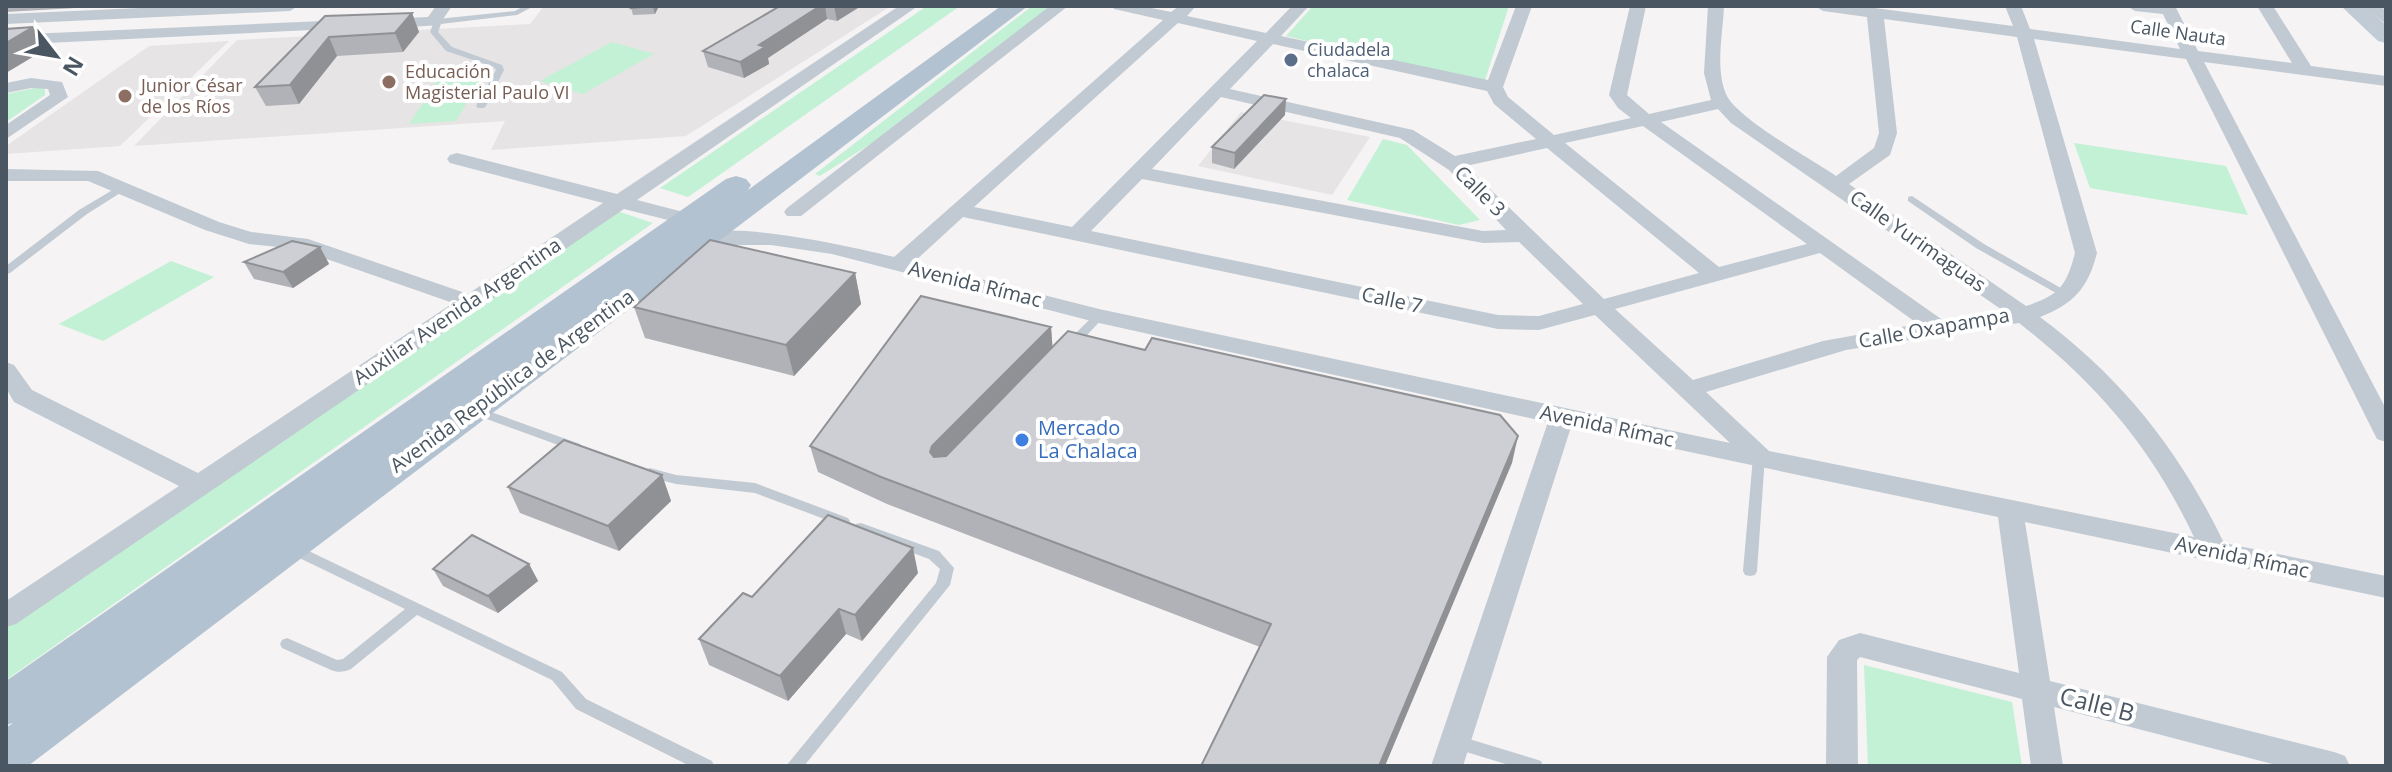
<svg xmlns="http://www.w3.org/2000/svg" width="2392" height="772" viewBox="0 0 2392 772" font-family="'Open Sans',sans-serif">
<rect width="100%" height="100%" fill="#f5f3f3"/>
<g fill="#e6e4e5">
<polygon points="544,6 891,6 686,136 491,150 505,121 134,146 237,40 530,24"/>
<polygon points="229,41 120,146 6,154 6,146 149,46"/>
<polygon points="1241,112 1370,137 1332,195 1198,166"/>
</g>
<g fill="#c3f1d5">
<polygon points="927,6 960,6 688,197 660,188"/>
<polygon points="1032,6 1054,6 891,131 820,176 815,174"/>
<polygon points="1313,6 1509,6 1484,83 1286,36"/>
<polygon points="612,42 654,54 583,94 540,81"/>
<polygon points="483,75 456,121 409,124 439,78"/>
<polygon points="39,87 45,89 45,95 6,122 6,94"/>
<polygon points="1383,139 1407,145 1480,220 1459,225 1347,200"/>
<polygon points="2074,143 2226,166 2248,215 2090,188"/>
<polygon points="617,211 653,223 6,680 6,627"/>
<polygon points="171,261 214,277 103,341 59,324"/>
<polygon points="1864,665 2012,702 2022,766 1868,766"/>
</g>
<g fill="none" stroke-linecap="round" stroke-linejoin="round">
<g fill="#c1cad2" fill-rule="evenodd">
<polygon points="524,6 534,6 517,15 441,24 438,32 452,47 502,65 504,70 486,106 484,108 478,108 476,106 496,70 494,67 446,51 430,32 433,24 429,22 438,19 515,11"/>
<polygon points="121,185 126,188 125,190 87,214 10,273 6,274 6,266 79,210"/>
<polygon points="1912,196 1984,244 2073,295 2071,297 2063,297 1976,248 1908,201 1908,197"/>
<polygon points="1099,313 1105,316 1103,318 1075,348 1067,348 1065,345 1067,342 1095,314"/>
<polygon points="477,407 580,444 582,447 580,450 572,450 473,414 471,411"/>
<polygon points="1759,453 1764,454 1765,457 1757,571 1755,575 1750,576 1745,575 1743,571 1753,457 1754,454"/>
<polygon points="650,468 676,475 755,483 848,518 850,521 848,524 843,526 755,493 676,484 645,476 644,473 645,470"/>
<polygon points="861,523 939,551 954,568 950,585 804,766 786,766 936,583 940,569 929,559 856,532 854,528 856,524"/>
<path d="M294,544L562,672L586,699L712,761L714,766H690L576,709L552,680L417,615L351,669C344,672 338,673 331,670L282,648L280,644L282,640L287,638L337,660L343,659L405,609L289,553L287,549L289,545Z"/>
<polygon points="1456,735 1535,759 1541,761 1543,766 1512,766 1450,747 1448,742 1450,737"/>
</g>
<g fill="#c1cad2" fill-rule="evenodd">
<polygon points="185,6 298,6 290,11 6,24 6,14"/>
<polygon points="436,6 452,6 439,25 383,29 375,24 383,19 428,17"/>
<polygon points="899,6 918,6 637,200 695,215 698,219 695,223 688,225 624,209 16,624 6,627 6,601 179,486 14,402 6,388 6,362 14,365 32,390 198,473 453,303 298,249 249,244 205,230 88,181 6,181 6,169 98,171 219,222 251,232 308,239 468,294 603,203 450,163 447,159 450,155 457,153 617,194"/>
<polygon points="1050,6 1068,6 801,216 787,216 784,212 787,208"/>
<path d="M1112,6H1142L1171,12L1179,6H1196L1187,16L1266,33L1292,6H1309L1281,36L1488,80L1516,6H1532L1503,87L1508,97L1554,135L1631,118L1618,108L1609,95L1630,6H1646L1627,95L1649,114L1711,100L1704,73L1708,6H1724C1723,34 1715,67 1726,94C1736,118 1811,159 1836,176L1874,148L1879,133L1867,17L1823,11L1815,6H1859L2013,26L2005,6H2021L2030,29L2180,49L2163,14L2135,11L2127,6H2175L2198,51L2292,63L2257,6H2273L2311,66L2386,76V86L2204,62L2386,409V442L2377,439L2374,433L2186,59L2034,39L2097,253C2088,288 2074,304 2040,317C2123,379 2179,450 2224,543L2386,576V598L2025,522L2050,681L2334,752L2345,756L2350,766H2280L2054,707L2063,766H2031L2022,699L1860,657L1857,660L1858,766H1826L1827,657L1839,640L1860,633L2019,673L1998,517L1571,427L1463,766H1431L1548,422L1099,323L832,254L771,245H704L694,239C714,215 862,249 894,257L1163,20L1114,9ZM1884,19L2017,37L2075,253C2066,287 2059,295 2026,306L1849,184L1890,155L1897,133ZM1178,23L1257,41L1072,227L974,207ZM1273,44L1487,91L1494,104L1536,139L1455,156L1413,130L1230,89ZM1221,97L1400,138L1449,170L1506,230L1483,231L1152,169ZM1718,109L1731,123L2005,312L1944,321L1661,122ZM1643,126L1807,244L1719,267L1565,143ZM1547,148L1699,273L1604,299L1466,166ZM1142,179L1483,243L1519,242L1583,304L1539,316L1498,315L1091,231ZM963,217L1498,329L1539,330L1595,315L1730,443L1099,309L914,262ZM1820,253L1918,324L1823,341L1693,380L1615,309ZM2019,323C2097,384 2151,447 2194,537L1769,451L1706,392L1846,350Z"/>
<polygon points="2363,6 2381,6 2386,11 2386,24"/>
<polygon points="346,20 354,25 352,28 6,45 6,35"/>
<polygon points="31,78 62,82 68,97 6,139 6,125 50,95 48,89 31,88 6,93 6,83"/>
</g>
<polygon fill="#c1cbd6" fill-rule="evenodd" points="2341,6 2365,6 2386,25 2386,43 2378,41"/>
<polygon fill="#b3c2d1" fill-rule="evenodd" points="1001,6 1028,6 28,766 6,766 6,728 13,723 6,725 6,681 726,179 736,176 746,179 751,185 748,190"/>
</g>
<g fill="#b0b2b7">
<polygon points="6,6 110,6 6,12"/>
<polygon points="659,6 655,14 633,15 631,8"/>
<polygon points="780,6 861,6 837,21 827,19 768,58 769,64 744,78 708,67 703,51"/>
<polygon points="412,13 419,32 403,52 337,56 299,104 266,106 255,87 325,16"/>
<polygon points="1285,115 1234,169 1212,163 1212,147"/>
<polygon points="320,247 329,264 293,288 254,279 244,262"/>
<polygon points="855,273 861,304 794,376 645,338 634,307"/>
<polygon points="1051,327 1052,347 1512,463 1260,647 887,504 818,472 810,446"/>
<polygon points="662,475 671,501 619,551 520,513 508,487"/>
<polygon points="529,564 538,581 498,613 443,586 433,569"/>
<polygon points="918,573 862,641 846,634 788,701 709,665 699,639"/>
</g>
<g fill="#909195">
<polygon points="653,6 659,6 655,14 653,7"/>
<polygon points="820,6 825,6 827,19 768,58 769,64 744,78 740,62 759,45"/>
<polygon points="834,6 861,6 837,21"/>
<polygon points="412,13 419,32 403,52 395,33"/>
<polygon points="33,27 46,49 6,73 6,43"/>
<polygon points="329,37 337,56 299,104 290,85"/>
<polygon points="1286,99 1285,115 1234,169 1235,153"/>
<polygon points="320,247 329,264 293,288 283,272"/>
<polygon points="855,273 861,304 794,376 786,345"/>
<polygon points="1051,327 1053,353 937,473 930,452 932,446"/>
<polygon points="1518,436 1512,463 1385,766 1379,766"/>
<polygon points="662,475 671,501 619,551 608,526"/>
<polygon points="913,548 918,573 862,641 855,615"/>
<polygon points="529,564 538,581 498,613 488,596"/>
<polygon points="839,609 846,634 788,701 780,676"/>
</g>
<g fill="#cdcfd5" stroke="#909195" stroke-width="2">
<polygon points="632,6 653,6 631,8"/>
<polygon points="780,6 820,6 759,45 765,47 740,62 703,51"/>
<polygon points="412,13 395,33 329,37 290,85 255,87 325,16"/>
<polygon points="33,27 6,43 6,29"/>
<polygon points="1264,95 1286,99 1235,153 1212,147"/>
<polygon points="710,240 855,273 786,345 634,307"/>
<polygon points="292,241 320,247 283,272 244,262"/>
<polygon points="921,296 1051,327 932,446 930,452 934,457 946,456 1068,331 1145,350 1152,338 1500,415 1518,436 1379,766 1201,766 1271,624 881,477 810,446"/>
<polygon points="564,440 662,475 608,526 508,487"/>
<polygon points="828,515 913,548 855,615 839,609 780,676 699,639 743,593 752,597"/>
<polygon points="472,535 529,564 488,596 433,569"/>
</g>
<circle fill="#5c6f8a" stroke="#fff" stroke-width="3" cx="1291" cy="60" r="8"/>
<g fill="#8d6e63" stroke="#fff" stroke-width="3">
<circle cx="389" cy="82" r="8"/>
<circle cx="125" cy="96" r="8"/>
</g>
<circle fill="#3f7fe0" stroke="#fff" stroke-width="3" cx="1022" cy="440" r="8"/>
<g text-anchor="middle" stroke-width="8" stroke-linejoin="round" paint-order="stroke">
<g font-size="18" fill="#4a5661" stroke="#fff">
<text transform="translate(2178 33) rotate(8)" y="6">Calle Nauta</text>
</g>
<g font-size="18" fill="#4e5e75" stroke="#fff" text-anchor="start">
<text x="1307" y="56">Ciudadela<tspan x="1307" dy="21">chalaca</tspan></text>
</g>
<g font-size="18" fill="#785e54" stroke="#fff" text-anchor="start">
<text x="405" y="78">Educación<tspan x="405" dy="21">Magisterial Paulo VI</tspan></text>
<text x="141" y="92">Junior César<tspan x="141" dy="21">de los Ríos</tspan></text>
</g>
<g font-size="20" fill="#4a5661" stroke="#fff">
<text transform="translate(1480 191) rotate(45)" y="7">Calle 3</text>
<text transform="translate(1918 241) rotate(35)" y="7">Calle Yurimaguas</text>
<text transform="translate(975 284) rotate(14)" y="7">Avenida Rímac</text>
<text transform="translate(1392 300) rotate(12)" y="7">Calle 7</text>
<text transform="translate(457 311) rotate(-34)" y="7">Auxiliar Avenida Argentina</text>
<text transform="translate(1934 328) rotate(-10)" y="7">Calle Oxapampa</text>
<text transform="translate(512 381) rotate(-36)" y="7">Avenida República de Argentina</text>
<text transform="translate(1607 426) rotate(12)" y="7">Avenida Rímac</text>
<text transform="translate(2242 557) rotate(12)" y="7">Avenida Rímac</text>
</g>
<g font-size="20" fill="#366cbe" stroke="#fff" text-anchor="start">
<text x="1038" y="435">Mercado<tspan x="1038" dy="23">La Chalaca</tspan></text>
</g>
<g font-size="24" fill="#4a5661" stroke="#fff">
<text transform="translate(2097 705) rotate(14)" y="8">Calle B</text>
</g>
</g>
<rect width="2392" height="772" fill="none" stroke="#4a5661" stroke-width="16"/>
<g transform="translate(56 56) rotate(121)" stroke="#ffffff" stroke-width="6" paint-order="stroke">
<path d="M0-6L14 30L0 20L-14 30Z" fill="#4a5661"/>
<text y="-12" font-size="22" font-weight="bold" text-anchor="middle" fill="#4a5661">N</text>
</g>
</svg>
